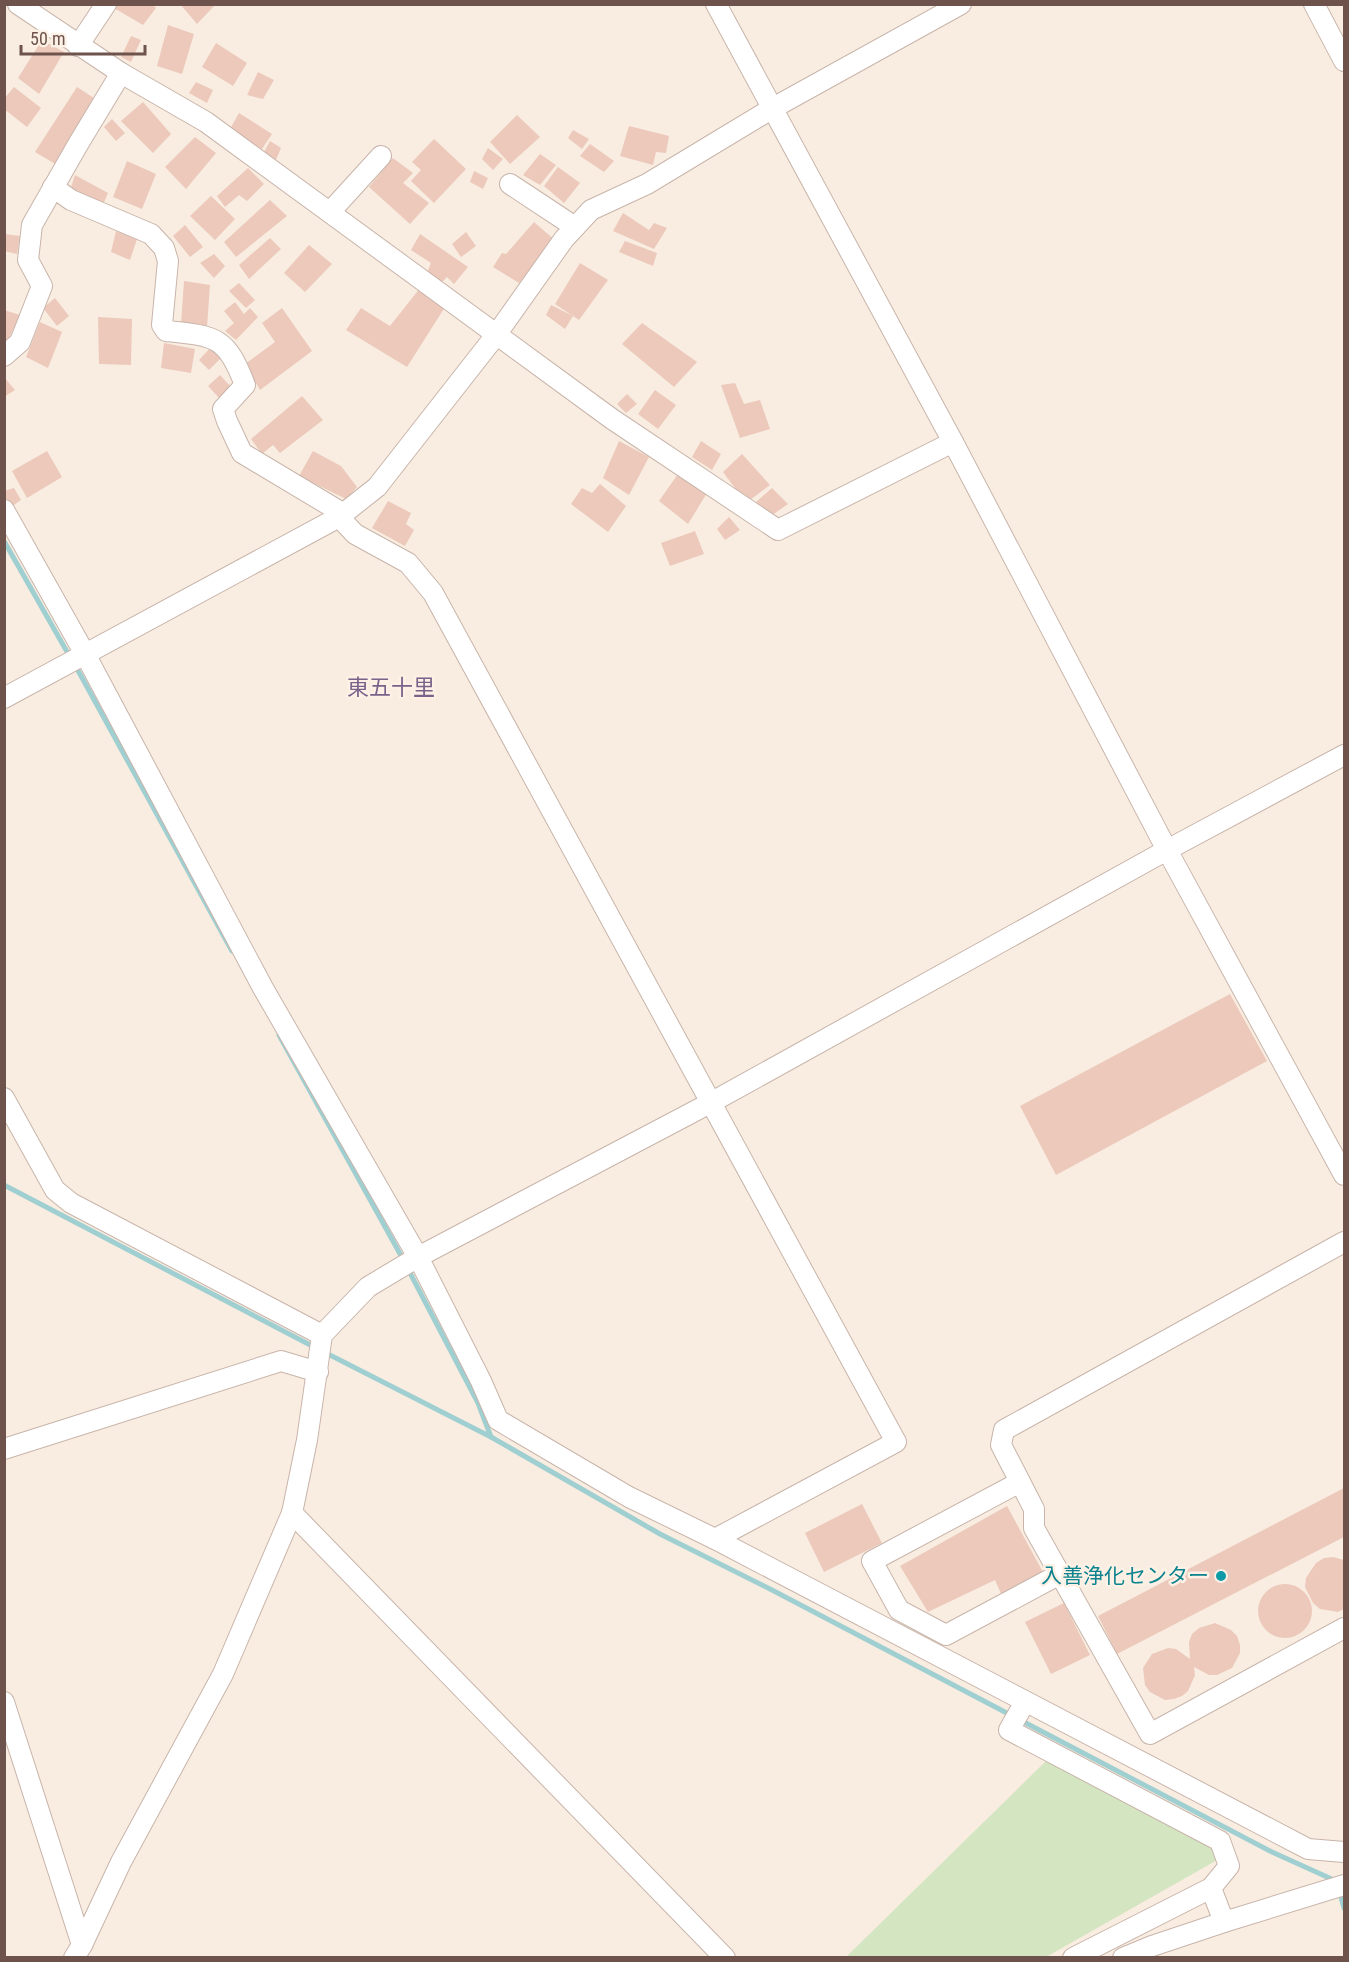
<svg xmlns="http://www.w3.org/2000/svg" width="1349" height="1962" viewBox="0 0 1349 1962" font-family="'Roboto Condensed','Noto Sans JP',sans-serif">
<rect width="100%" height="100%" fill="#f9ede1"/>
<polygon fill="#d4e5c1" points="1048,1759 1214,1845 1219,1859 1046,1957 845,1958"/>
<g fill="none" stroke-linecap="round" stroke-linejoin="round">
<g stroke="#9fcfd1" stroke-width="5">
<polyline points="4,541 70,657"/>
<polyline points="75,665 232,951"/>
<polyline points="279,1035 404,1261"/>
<polyline points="4,1185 316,1348"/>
<polyline points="408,1269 478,1403 491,1437"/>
<polyline points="324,1352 491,1437 660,1534 772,1590 1272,1852 1336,1881"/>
<polyline points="1339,1890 1344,1908"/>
</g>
</g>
<g fill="#ecc9bb">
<polygon points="117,4 152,4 156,8 143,25 114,8"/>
<polygon points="180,4 216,4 197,24"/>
<polygon points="168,25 194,34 182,74 157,66"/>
<polygon points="131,36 141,40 131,62 121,57"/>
<polygon points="42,40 64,52 39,94 18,78"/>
<polygon points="216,43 247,63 233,86 202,67"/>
<polygon points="258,72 274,80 263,99 247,95"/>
<polygon points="196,82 213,90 207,103 189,93"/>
<polygon points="14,87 41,108 27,127 4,109 4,99"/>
<polygon points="77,87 97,100 57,165 35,152"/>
<polygon points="143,102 171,134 153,153 121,121"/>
<polygon points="239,113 272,134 262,149 230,129"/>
<polygon points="517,115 540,137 510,164 490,142"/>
<polygon points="112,119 125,133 116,141 104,127"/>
<polygon points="629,126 669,136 666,153 656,152 653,165 620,156"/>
<polygon points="573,130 589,139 582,149 568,138"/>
<polygon points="195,137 216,153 186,189 165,167"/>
<polygon points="434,139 466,169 434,203 411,181 421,170 412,162"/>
<polygon points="270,141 281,148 276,160 264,152"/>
<polygon points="590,144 614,161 604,172 580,156"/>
<polygon points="488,148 503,159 493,170 482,159"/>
<polygon points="540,154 556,165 540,185 523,175"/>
<polygon points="393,158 413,173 403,183 429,203 410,224 369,187"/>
<polygon points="127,161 156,174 142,209 113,197"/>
<polygon points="558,167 580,183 564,203 544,186"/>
<polygon points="248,168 264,184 247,201 239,195 225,207 217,196"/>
<polygon points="474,171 488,178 483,189 470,182"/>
<polygon points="75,175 108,193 102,207 70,190"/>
<polygon points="211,196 235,219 215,240 190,216"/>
<polygon points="270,200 287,216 236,257 224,242"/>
<polygon points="623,213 649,230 654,223 667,228 654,249 613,231"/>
<polygon points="534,222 556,241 519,283 493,267 502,253 506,254"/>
<polygon points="185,225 203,247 190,257 173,236"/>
<polygon points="116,231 137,239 130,260 111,252"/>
<polygon points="466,232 476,246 461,257 452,244"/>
<polygon points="4,234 20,236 17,254 4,251"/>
<polygon points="420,234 468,267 454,284 447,277 442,282 427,273 431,263 411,250"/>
<polygon points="270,238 281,249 249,279 239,265"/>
<polygon points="625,241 657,253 653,266 619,252"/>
<polygon points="309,245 332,264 305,292 284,273"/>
<polygon points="214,254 225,266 214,278 200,263"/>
<polygon points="580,263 608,280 579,320 555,304"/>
<polygon points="184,281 210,285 207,327 181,324"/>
<polygon points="239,283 255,300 246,308 229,291"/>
<polygon points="420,288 445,307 407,367 346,330 361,308 390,326"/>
<polygon points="55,298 69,316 57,326 43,308"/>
<polygon points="235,302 244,314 250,308 258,317 236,340 225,331 234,323 224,311"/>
<polygon points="551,305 573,316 565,329 546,315"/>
<polygon points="282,308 312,351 260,390 245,364 275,342 262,323"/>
<polygon points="4,310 20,315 4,349"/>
<polygon points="98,317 132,319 131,365 99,364"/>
<polygon points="40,322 62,332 48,368 26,357"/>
<polygon points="642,323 697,362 674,387 622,344"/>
<polygon points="164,343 195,349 191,373 161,368"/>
<polygon points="212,346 223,356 209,370 199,360"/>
<polygon points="220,375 232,388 221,400 208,386"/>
<polygon points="4,377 15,390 4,397"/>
<polygon points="735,383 744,404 760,400 770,429 740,438 721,385"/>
<polygon points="655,390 676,405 658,429 638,414"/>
<polygon points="627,394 637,404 626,413 617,404"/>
<polygon points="302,396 323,420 280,453 273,445 262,454 251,439"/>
<polygon points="619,441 649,457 629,495 603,478"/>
<polygon points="701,441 721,454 712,470 692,457"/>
<polygon points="47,451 62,477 27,498 12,471"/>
<polygon points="313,451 341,466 357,487 346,499 299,476"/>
<polygon points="742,454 770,485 746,503 723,472"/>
<polygon points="678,474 707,493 688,524 659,501"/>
<polygon points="600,484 626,506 608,532 571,504 582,488 592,493"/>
<polygon points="14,488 21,500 11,507 4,496 4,491"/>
<polygon points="772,488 788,504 768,518 755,503"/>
<polygon points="388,501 411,513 406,524 414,530 405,546 372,528"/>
<polygon points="729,517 740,530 725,540 717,529"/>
<polygon points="695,531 704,554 670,566 661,543"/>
<polygon points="1230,994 1267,1061 1056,1175 1020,1106"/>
<polygon points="1344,1488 1344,1537 1117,1654 1098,1616"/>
<polygon points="862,1504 882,1543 824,1572 805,1533"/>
<polygon points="1007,1506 1044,1574 1002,1596 995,1580 928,1612 900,1566"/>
<polygon points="1333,1557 1344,1560 1344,1609 1338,1612 1320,1609 1313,1603 1305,1587 1306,1578 1316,1563 1324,1558"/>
<circle cx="1285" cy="1611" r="27"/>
<polygon points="1064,1603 1090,1655 1051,1674 1025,1622"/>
<polygon points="1215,1623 1231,1630 1237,1636 1240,1645 1240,1653 1232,1668 1217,1675 1209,1675 1194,1667 1195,1675 1188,1691 1182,1696 1174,1699 1165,1700 1150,1692 1145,1685 1143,1668 1152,1654 1168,1648 1176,1649 1190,1659 1189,1642 1192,1634 1199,1628"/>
</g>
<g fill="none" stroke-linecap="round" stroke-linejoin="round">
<defs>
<g id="minor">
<polyline points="18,4 121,73 206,122 612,419 778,530 953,442"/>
<polyline points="716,4 953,442 1167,850 1344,1175"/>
<polyline points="1314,4 1344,61"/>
<polyline points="78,46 106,4"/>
<polyline points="510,184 575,227"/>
<path d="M53,187L71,200L151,234L164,248L168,261L162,325L166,331C216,336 226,336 245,385L223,409L227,421L242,453L344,514"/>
<polyline points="330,212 381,156"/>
<polyline points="4,356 20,342 42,286 28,260 32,225 77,146 121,73"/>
<polyline points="4,510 85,654 263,988 418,1257 481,1381 498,1420 629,1497 715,1539 1308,1849 1344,1852"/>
<polyline points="339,517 355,534 408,563 433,593 896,1442 715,1539"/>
<polyline points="4,698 339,517 377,487 496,335 564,239 591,210 647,184 773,108 961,4"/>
<polyline points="4,1098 55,1190 71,1203 322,1335"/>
<polyline points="1344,1242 1004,1430 1001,1445 1034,1509 1034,1528 1150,1734 1344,1628"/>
<polyline points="4,1449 281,1361 318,1372"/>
<polyline points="1020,1482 872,1561 899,1610 946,1635 1060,1574"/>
<polyline points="292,1513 725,1958"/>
<polyline points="4,1702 82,1945"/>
<polyline points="1025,1702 1009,1730 1220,1841 1229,1866 1211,1888 1073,1958"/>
<polyline points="1211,1888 1224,1922 1344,1885"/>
<polyline points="74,1958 82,1945 121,1862 223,1674 292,1513 307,1440 322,1335 368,1287 418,1257 712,1102 1167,850 1344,755"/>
<polyline points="1123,1958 1152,1946 1224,1922"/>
</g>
</defs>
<use href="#minor" stroke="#c8b4aa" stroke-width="22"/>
<use href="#minor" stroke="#fff" stroke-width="20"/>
</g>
<circle fill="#0f9aa8" stroke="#fdf1e6" stroke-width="2" cx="1221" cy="1576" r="6"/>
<g text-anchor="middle" stroke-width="5" stroke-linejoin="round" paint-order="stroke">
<g font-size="21" fill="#0d838f" stroke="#fdf1e6" text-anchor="end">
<text x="1209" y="1583">入善浄化センター</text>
</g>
<g font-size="22" fill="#79638a" stroke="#fdf1e6">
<text x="391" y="695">東五十里</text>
</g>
</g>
<rect width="1349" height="1962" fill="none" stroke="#6d534b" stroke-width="12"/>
<path d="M21 45v9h124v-9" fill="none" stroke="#6d534b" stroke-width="3"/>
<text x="30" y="45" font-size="18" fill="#6d534b" stroke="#fdf1e6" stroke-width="4.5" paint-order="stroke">50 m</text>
</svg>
